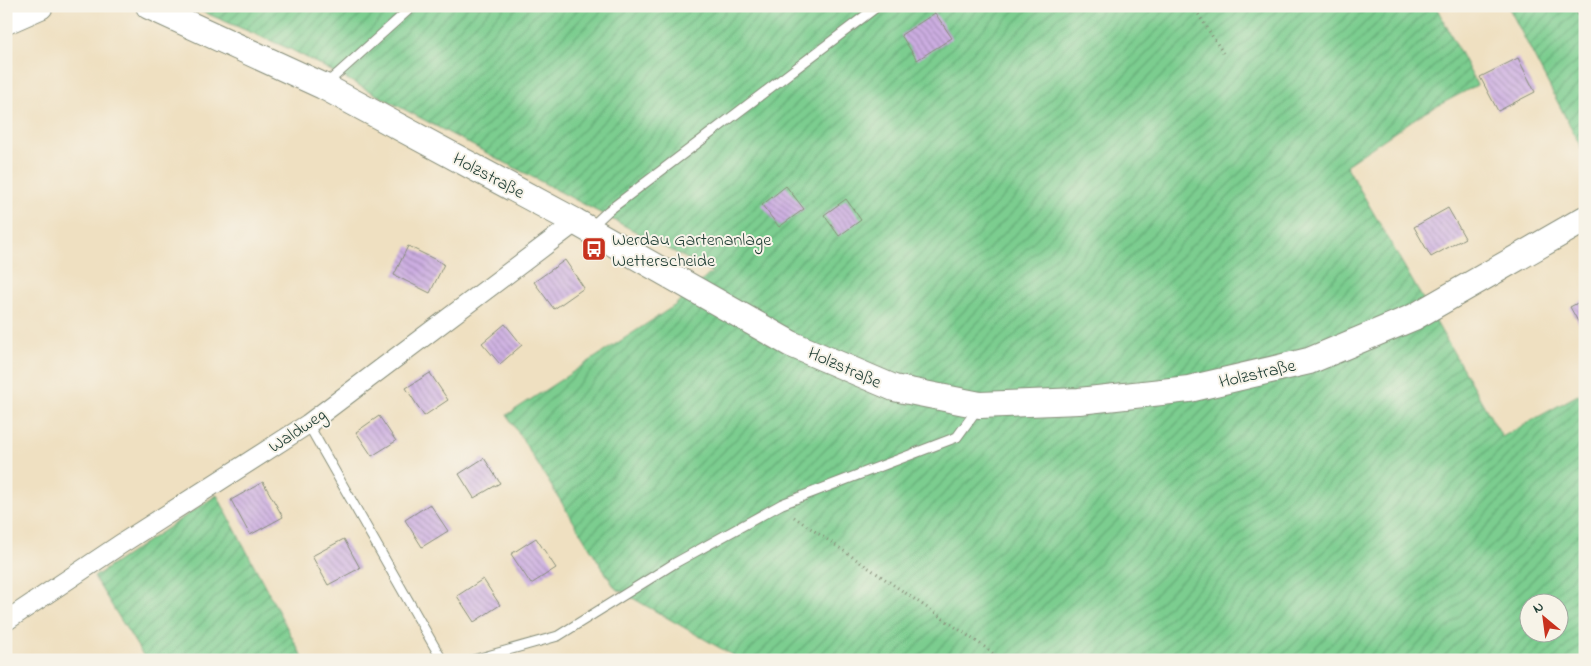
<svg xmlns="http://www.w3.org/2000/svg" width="1591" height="666" viewBox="0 0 1591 666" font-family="'Indie Flower',sans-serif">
<defs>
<pattern id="garden-furrows" width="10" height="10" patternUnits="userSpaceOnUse" patternTransform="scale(1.25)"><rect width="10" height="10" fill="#7bcd8f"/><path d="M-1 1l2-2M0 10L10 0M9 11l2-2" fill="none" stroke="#64a876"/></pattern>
<pattern id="building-back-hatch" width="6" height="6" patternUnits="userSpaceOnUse" patternTransform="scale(1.25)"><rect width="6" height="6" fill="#ccade1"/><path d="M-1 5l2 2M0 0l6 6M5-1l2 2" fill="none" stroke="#a58eb7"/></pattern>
</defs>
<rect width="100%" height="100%" fill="#f7f3e8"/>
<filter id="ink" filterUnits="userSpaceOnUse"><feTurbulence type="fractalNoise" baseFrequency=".02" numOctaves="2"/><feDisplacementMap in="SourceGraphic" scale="10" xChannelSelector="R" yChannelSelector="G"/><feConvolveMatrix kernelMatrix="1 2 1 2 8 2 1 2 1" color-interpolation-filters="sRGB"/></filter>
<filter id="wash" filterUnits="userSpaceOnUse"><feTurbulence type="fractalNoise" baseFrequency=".0096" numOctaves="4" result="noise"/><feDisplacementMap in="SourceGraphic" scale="20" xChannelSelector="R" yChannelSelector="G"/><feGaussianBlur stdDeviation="1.12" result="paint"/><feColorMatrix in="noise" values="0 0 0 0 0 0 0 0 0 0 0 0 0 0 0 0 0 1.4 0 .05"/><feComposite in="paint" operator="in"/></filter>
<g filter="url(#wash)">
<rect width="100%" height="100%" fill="#efe0c1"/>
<g fill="url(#garden-furrows)" stroke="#4d8562" fill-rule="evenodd">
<path d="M189,6H1436L1477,85L1420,115L1346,165L1502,437L1585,391V660H741L615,588L507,415L674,306L712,272L290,49ZM1528,604H1558V634H1528Z"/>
<polygon points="1508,6 1585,6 1585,155"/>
<polygon points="217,495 304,660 146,660 94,577"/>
</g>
<g id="blocks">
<g fill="url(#building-back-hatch)">
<polygon points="935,13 952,38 917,60 901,35"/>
<polygon points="1518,58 1535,92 1498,111 1480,77"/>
<polygon points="786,186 804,209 779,227 762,205"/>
<polygon points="846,199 861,220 839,236 824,215"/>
<polygon points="1448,208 1465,238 1431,257 1414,227"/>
<polygon points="408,246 444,264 430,293 394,275"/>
<polygon points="565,260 584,288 554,309 534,282"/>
<polygon points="1585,299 1585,334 1570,307"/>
<polygon points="505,324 522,345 500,364 482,343"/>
<polygon points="430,373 448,400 424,416 406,388"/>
<polygon points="379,416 396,441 372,456 356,432"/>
<polygon points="484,458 500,483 474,498 459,474"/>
<polygon points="263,482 283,517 250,535 231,500"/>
<polygon points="430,504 448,531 422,547 405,520"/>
<polygon points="536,538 556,568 531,584 511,554"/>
<polygon points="344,539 360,568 328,585 312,556"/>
<polygon points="483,579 500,605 474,622 457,596"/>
</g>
</g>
</g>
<g filter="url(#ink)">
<use href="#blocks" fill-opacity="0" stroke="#878e7a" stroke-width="1"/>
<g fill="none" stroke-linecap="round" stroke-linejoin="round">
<defs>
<g id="lane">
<polyline points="1579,6 1585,17"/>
<polyline points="326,84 413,6"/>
<polyline points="591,227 608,211 878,6"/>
<polyline points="308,424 442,660"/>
<polyline points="473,660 558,636 675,563 782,504 957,437 978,408"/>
</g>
<polyline id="street" points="6,621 121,544 308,424 576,222"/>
<g id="secondary">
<polyline points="149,6 323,86 576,222 791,344 894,388 980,405 1079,401 1189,389 1309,361 1414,317 1585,219"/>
<polyline points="6,21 40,6"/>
</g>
</defs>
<use href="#lane" stroke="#878e7a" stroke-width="11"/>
<use href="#street" stroke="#878e7a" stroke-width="21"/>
<use href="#secondary" stroke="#878e7a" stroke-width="28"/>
<g stroke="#878e7a" stroke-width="3" stroke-dasharray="1 4" stroke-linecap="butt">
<polyline points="1193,6 1223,53"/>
<polyline points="794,517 989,650 1001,660"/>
</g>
<use href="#lane" stroke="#fff" stroke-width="9"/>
<use href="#street" stroke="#fff" stroke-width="19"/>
<use href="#secondary" stroke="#fff" stroke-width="26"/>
</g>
</g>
<defs>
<symbol id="bus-square" viewBox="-11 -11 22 22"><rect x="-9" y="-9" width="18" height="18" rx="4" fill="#c8321e" stroke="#f7f3e8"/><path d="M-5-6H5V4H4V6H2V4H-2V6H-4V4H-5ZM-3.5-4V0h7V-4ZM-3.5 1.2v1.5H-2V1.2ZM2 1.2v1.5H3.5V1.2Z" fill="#fff"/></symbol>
</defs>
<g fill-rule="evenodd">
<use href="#bus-square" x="580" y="235" width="28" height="28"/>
</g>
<g text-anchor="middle" stroke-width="4" stroke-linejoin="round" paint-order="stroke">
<g font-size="18" fill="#1f3d34" stroke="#f7f3e8">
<text transform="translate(489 175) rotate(28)" y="6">Holzstraße</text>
<text transform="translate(845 367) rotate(24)" y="6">Holzstraße</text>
<text transform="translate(1257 373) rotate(-13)" y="6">Holzstraße</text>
<text transform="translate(297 430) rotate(-34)" y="6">Waldweg</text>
</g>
<g font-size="18" fill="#1f3d34" stroke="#f7f3e8" text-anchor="start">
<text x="612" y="245">Werdau Gartenanlage<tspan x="612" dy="21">Wetterscheide</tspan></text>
</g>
</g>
<rect width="1591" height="666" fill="none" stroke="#f7f3e8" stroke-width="25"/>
<g transform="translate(1544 618) rotate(331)"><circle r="24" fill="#f7f3e8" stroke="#a1aaa0"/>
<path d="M0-4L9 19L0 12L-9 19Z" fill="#c8321e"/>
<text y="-8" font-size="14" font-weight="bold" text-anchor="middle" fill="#1f3d34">N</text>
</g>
</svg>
